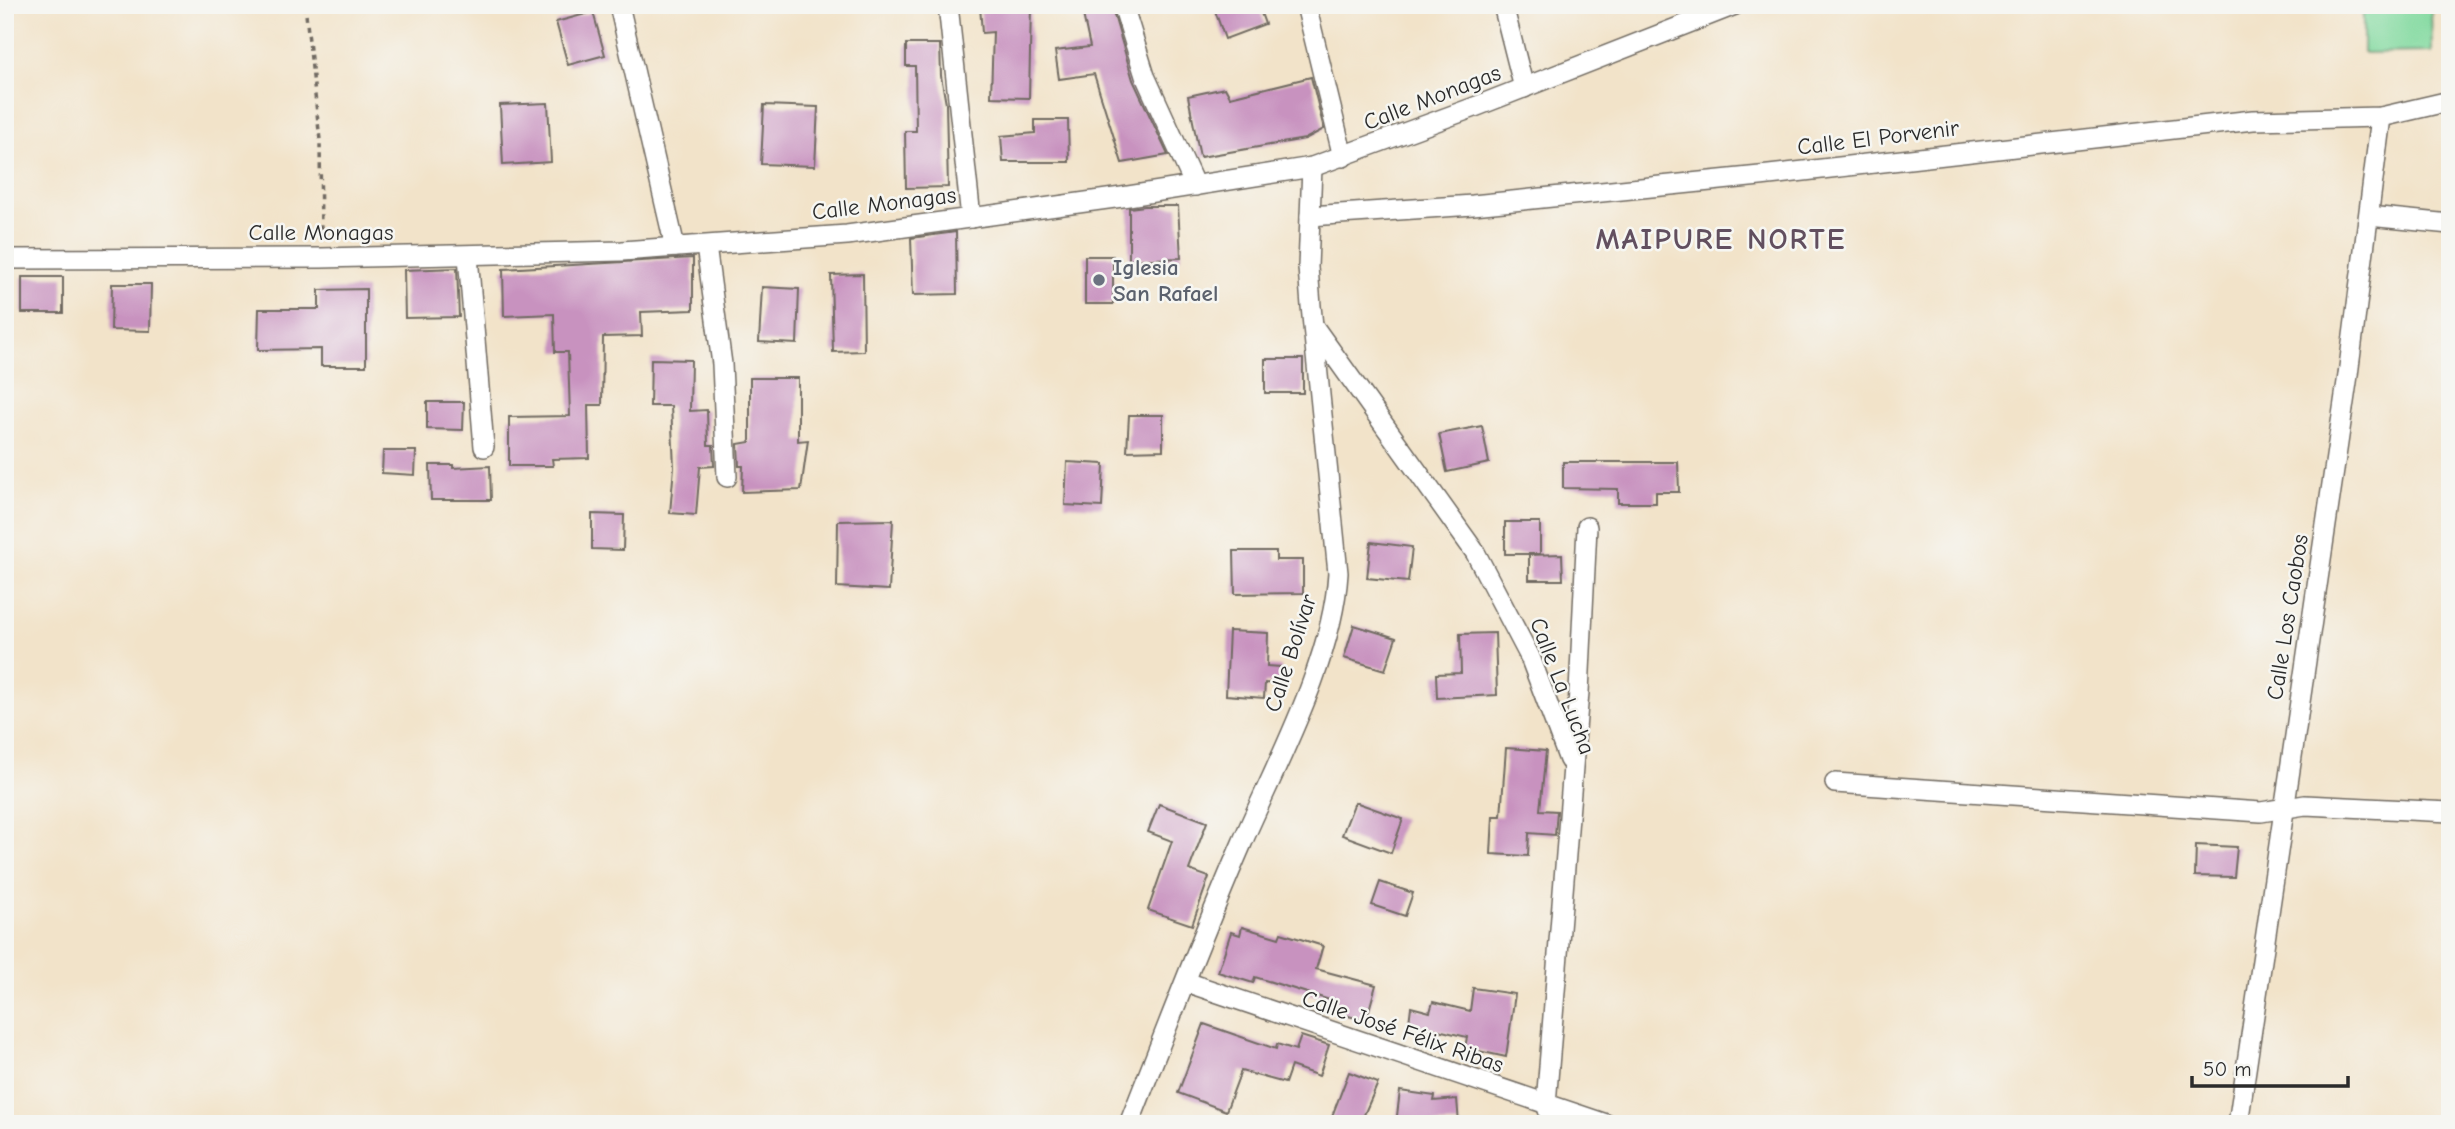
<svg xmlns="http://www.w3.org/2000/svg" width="2455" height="1129" viewBox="0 0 2455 1129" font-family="'Comic Neue',sans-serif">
<rect width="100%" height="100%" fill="#f6f6f2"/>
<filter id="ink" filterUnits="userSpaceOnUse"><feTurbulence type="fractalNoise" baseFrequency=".0143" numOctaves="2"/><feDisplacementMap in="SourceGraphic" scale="14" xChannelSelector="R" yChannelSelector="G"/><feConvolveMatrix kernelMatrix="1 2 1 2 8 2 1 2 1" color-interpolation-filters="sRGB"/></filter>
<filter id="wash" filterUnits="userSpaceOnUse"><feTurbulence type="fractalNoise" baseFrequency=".00686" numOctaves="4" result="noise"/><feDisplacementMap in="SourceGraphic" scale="28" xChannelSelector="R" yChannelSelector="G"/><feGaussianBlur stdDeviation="1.57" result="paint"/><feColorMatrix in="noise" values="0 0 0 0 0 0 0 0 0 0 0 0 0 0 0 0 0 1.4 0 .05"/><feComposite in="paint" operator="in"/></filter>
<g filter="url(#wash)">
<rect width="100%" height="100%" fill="#f2e3c9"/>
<polygon fill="#80d99e" stroke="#568264" stroke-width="2" points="2363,5 2431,5 2432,52 2363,53"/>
<g id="blocks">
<g fill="#c892bf">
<polygon points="988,5 1031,5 1029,98 991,97 993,32 982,33 980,6"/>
<polygon points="1081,5 1111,5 1133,80 1168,155 1122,163 1094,74 1059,79 1055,51 1090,47"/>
<polygon points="1213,5 1258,5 1265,24 1225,39"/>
<polygon points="593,12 605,55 568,65 556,22"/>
<polygon points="906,44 940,44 941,76 946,104 948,187 906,188 905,131 916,131 915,66 906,66"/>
<polygon points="1311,77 1324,129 1305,139 1200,157 1188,96 1225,88 1230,97"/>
<polygon points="548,103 551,162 503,165 500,105"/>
<polygon points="764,105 818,107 815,166 761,164"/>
<polygon points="1035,120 1068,120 1069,162 1003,162 1001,136 1035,133"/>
<polygon points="1145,206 1178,206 1181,258 1129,260 1129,208"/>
<polygon points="956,232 957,294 913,295 911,238"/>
<rect x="1085" y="256" width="28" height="48"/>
<polygon points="693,258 693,310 641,312 642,336 603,337 602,405 588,405 589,458 552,459 553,466 509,466 509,417 570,416 568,352 555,352 554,314 504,316 503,269"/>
<polygon points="457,268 459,317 405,318 404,270"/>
<polygon points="863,274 864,351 833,352 831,275"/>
<rect x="22" y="277" width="41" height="36"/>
<polygon points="112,284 151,284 150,331 111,330"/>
<polygon points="762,287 799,289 797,344 759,342"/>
<polygon points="366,289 366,366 321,366 321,349 258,350 259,309 319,309 319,290"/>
<polygon points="651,359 691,360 690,411 707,410 708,445 713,445 714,466 700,467 696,515 670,513 674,467 671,406 650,406"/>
<rect x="1265" y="359" width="38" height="34"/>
<polygon points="750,378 798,378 798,441 808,440 801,490 742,492 743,466 739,466 738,444 750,442"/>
<polygon points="427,402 464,402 463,430 427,429"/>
<polygon points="1129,415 1163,415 1163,450 1127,451"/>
<polygon points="1482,426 1489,463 1447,472 1439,434"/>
<polygon points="383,451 416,451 415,475 382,473"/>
<polygon points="1067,462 1104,464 1102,507 1065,505"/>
<polygon points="1563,462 1678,462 1679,492 1656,492 1656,503 1618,503 1618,489 1563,488"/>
<polygon points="430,465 453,465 453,468 490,466 491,500 431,500"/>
<polygon points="592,514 624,515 623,550 592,549"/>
<polygon points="893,520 889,590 837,587 838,521"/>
<rect x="1505" y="522" width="35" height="32"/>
<polygon points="1371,542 1412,547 1408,582 1367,578"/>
<polygon points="1234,551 1276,551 1276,560 1303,560 1303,593 1235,594"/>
<polygon points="1562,554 1563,580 1529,580 1529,555"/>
<polygon points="1354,625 1396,638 1385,670 1344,658"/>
<polygon points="1229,631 1268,633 1267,666 1281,667 1280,684 1265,683 1264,698 1226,695"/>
<polygon points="1495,633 1497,695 1437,698 1436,674 1461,673 1460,634"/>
<polygon points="1506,748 1546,751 1540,810 1557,811 1555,835 1529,833 1528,856 1491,854 1493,816 1501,816"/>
<polygon points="1355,802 1403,819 1391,853 1342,835"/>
<polygon points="1159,804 1207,822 1189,870 1209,877 1192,925 1148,910 1172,841 1148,832"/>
<polygon points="2196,845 2237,847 2234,877 2195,876"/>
<polygon points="1380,882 1413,893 1405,916 1372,905"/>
<polygon points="1242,927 1279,938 1281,933 1323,946 1316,969 1376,985 1366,1021 1331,1011 1333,1001 1255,977 1253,983 1218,972 1231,932 1240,935"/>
<polygon points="1473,988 1515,994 1506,1057 1465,1048 1467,1037 1409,1023 1411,1007 1430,1012 1433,1002 1470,1011"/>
<polygon points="1204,1024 1276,1049 1277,1044 1296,1050 1301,1036 1329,1045 1319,1076 1291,1066 1285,1083 1241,1071 1226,1111 1178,1093"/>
<polygon points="1349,1072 1378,1083 1360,1124 1329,1124"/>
<polygon points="1400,1091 1435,1096 1434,1101 1457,1099 1459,1124 1396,1124"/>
</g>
</g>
</g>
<g filter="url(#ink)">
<use href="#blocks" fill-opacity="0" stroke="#716b62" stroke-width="2"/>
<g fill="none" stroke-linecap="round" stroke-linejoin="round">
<defs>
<g id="street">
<polyline points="619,5 675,247"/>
<polyline points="948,5 971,218"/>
<polyline points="1123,5 1145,76 1195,186"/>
<polyline points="1306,5 1343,157"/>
<polyline points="1503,5 1524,88"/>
<polyline points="1310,216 1473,205 1760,176 2253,120 2381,117 2450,101"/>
<polyline points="2369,216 2450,224"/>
<polyline points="706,246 722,364 727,477"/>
<polyline points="468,256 484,447"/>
<polyline points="5,259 321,258 622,251 847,235 1122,197 1312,167 1472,108 1735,5"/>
<polyline points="1314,327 1475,552 1530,657 1569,760"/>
<polyline points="1835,783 2261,812 2305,805 2450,812"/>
<polyline points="1186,982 1606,1124"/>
<path d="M1129,1124C1166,1030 1202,935 1242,843C1277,762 1333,660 1338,573L1311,306L1308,267L1312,167"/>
<polyline points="1553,1124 1546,1104 1579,692 1587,527"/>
<polyline points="2238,1124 2348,375 2381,117"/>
</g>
</defs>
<use href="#street" stroke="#716b62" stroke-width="22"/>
<polyline stroke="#716b62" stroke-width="3.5" stroke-dasharray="5 5" stroke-linecap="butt" points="305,5 320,140 321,238"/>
<use href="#street" stroke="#fff" stroke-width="19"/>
</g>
</g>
<circle fill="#6b7280" stroke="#f6f6f2" stroke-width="2.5" cx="1099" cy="280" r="7"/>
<g text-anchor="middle" stroke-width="5" stroke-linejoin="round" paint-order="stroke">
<g font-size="23" fill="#2b2b2b" stroke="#f6f6f2">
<text transform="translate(1432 97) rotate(-21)" y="8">Calle Monagas</text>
<text transform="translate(1878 137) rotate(-7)" y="8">Calle El Porvenir</text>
<text transform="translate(884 203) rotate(-7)" y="8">Calle Monagas</text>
<text x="321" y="240">Calle Monagas</text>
<text transform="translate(2287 617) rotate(-81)" y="8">Calle Los Caobos</text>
<text transform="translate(1290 653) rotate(-72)" y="8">Calle Bolívar</text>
<text transform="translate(1563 686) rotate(69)" y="8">Calle La Lucha</text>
<text transform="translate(1403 1031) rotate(19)" y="8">Calle José Félix Ribas</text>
</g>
<g font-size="23" font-weight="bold" fill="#5b616d" stroke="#f6f6f2" text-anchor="start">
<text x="1113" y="275">Iglesia<tspan x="1113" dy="26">San Rafael</tspan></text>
</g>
<g font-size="30" font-weight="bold" letter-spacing="2" fill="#624f5f" stroke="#f6f6f2">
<text x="1721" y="249">MAIPURE NORTE</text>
</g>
</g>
<rect width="2455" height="1129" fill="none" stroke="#f6f6f2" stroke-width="28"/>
<path d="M2192 1076v10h156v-10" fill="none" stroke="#2b2b2b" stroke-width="3.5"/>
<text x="2203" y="1076" font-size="21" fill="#2b2b2b" stroke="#f6f6f2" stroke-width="5" paint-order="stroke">50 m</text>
</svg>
